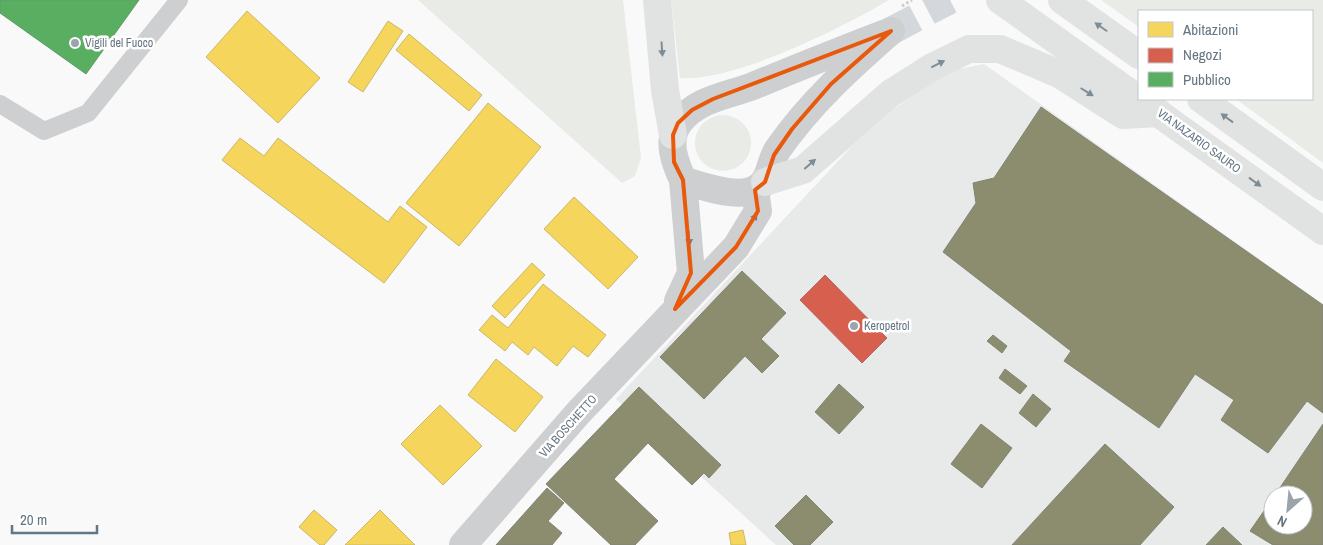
<svg xmlns="http://www.w3.org/2000/svg" width="1323" height="545" viewBox="0 0 1323 545" font-family="'Archivo Narrow',sans-serif">
<rect width="100%" height="100%" fill="#f9f9f9"/>
<path fill="#e8e9e9" fill-rule="evenodd" d="M984,64L1323,304V545H776L616,399L853,145L893,110L944,72ZM1273,495H1303V525H1273Z"/>
<g fill="#e8ebe6">
<polygon points="418,0 623,0 641,158 635,176 622,183"/>
<path d="M671,0H889C842,28 733,82 680,78Z"/>
<polygon points="1101,0 1323,0 1323,163 1236,99 1312,99 1312,11 1139,11 1139,27"/>
<circle cx="723" cy="143" r="28"/>
</g>
<g fill="#f6d55c" stroke="#cab868">
<polygon points="247,11 320,78 278,123 206,57"/>
<polygon points="388,21 403,31 363,92 348,82"/>
<polygon points="409,34 482,95 469,111 396,50"/>
<polygon points="488,103 541,147 459,246 406,203"/>
<polygon points="240,138 264,156 278,138 388,222 400,206 427,227 384,283 222,160"/>
<polygon points="574,197 638,257 608,289 544,229"/>
<polygon points="532,263 545,275 505,318 492,306"/>
<polygon points="543,284 606,335 588,357 573,346 557,366 534,347 528,355 512,342 505,351 479,330 492,315 508,328"/>
<polygon points="496,359 543,397 515,432 468,395"/>
<polygon points="440,405 482,446 443,485 401,444"/>
<polygon points="314,510 337,530 324,545 320,545 299,527"/>
<polygon points="380,510 415,545 345,545"/>
<polygon points="743,530 746,545 731,545 729,533"/>
</g>
<polygon fill="#d6604d" stroke="#b4675d" points="825,275 887,338 862,363 800,300"/>
<polygon fill="#5aae61" stroke="#5d9d6b" points="0,0 139,0 86,74 0,13"/>
<g fill="#8c8c6e" stroke="#808574">
<polygon points="1041,107 1323,305 1323,413 1307,401 1268,453 1221,420 1234,400 1195,374 1159,428 1064,361 1071,351 943,252 976,203 973,183 994,178"/>
<polygon points="742,271 786,313 761,339 779,356 762,373 745,356 704,399 660,357"/>
<polygon points="993,335 1007,346 1002,353 987,341"/>
<polygon points="1005,369 1027,386 1020,394 999,378"/>
<polygon points="839,384 864,407 839,434 815,412"/>
<polygon points="639,387 721,465 709,478 704,473 692,485 648,443 614,479 658,521 635,545 611,545 546,484"/>
<polygon points="1033,394 1051,409 1036,427 1019,413"/>
<polygon points="981,424 1012,448 982,488 951,464"/>
<polygon points="1323,424 1323,545 1273,545 1250,531 1273,498 1273,525 1303,525 1303,495 1275,495"/>
<polygon points="1105,444 1174,507 1140,545 1012,545"/>
<polygon points="547,488 564,503 548,521 562,533 552,545 496,545"/>
<polygon points="806,495 833,522 810,545 794,545 775,526"/>
<polygon points="1223,527 1242,545 1206,545"/>
</g>
<g fill="none" stroke-linecap="round" stroke-linejoin="round">
<polyline stroke="#d4d8dc" stroke-width="28" stroke-dasharray="28 14" stroke-linecap="butt" points="891,31 950,0"/>
<polyline stroke="#cbcccd" stroke-width="3" stroke-dasharray="2.5 2.5" stroke-linecap="butt" points="902,6 912,0"/>
<polyline stroke="#cecfd0" stroke-width="18" points="0,104 44,131 88,113 179,0"/>
<g stroke="#cecfd0" stroke-width="28">
<polyline points="678,301 691,273 683,180"/>
<polyline points="463,545 579,412 736,247 758,211 755,190"/>
</g>
<path stroke="#cecfd0" stroke-width="28" d="M891,31C849,68 810,103 778,149C769,162 771,180 757,188C739,200 702,186 683,180C675,163 666,140 679,123C696,99 727,96 753,86C799,67 844,49 891,31Z"/>
<g stroke="#e1e2e2" stroke-width="28">
<polyline points="657,0 665,90 673,135"/>
<polyline points="1000,0 1323,231"/>
<polyline points="1062,0 1139,55"/>
<polyline points="1201,99 1323,187"/>
<polyline points="765,182 803,170 891,93 932,67 969,49 1000,49 1059,74 1123,115 1159,113"/>
</g>
</g>
<defs><path id="oneway-solid" d="M-6-.8H1V-3.2L6.5 0L1 3.2V.8H-6Z" transform="scale(1.25)"/></defs>
<g fill="#7e8c96">
<use href="#oneway-solid" transform="translate(1101 27) rotate(-145)"/>
<use href="#oneway-solid" transform="translate(662 49) rotate(86)"/>
<use href="#oneway-solid" transform="translate(938 64) rotate(-27)"/>
<use href="#oneway-solid" transform="translate(1087 92) rotate(32)"/>
<use href="#oneway-solid" transform="translate(1227 118) rotate(-144)"/>
<use href="#oneway-solid" transform="translate(810 164) rotate(-41)"/>
<use href="#oneway-solid" transform="translate(1255 182) rotate(36)"/>
</g>
<g fill="#707f8b">
<use href="#oneway-solid" transform="translate(753 220) rotate(-58)"/>
<use href="#oneway-solid" transform="translate(689 238) rotate(85)"/>
</g>
<path fill="none" stroke="#e8590c" stroke-width="4" stroke-linejoin="round" d="M891,31L831,84L792,129L774,155L765,182L755,190L758,211L736,247L675,309L691,273L683,180L674,162L673,135L678,123L692,110L713,99Z"/>
<g fill="#99a4ac" stroke="#fff" stroke-width="2">
<circle cx="75" cy="43" r="5"/>
<circle cx="854" cy="326" r="5"/>
</g>
<g text-anchor="middle" stroke-width="5" stroke-linejoin="round" paint-order="stroke">
<g font-size="12" fill="#657683" stroke="#fff" text-anchor="start">
<text x="85" y="47">Vigili del Fuoco</text>
<text x="864" y="330">Keropetrol</text>
</g>
<g font-size="12" fill="#657683" stroke="#fff">
<text transform="translate(1199 141) rotate(36)" y="4">VIA NAZARIO SAURO</text>
<text transform="translate(568 426) rotate(-48)" y="4">VIA BOSCHETTO</text>
</g>
</g>
<rect x="1138" y="10" width="175" height="90" fill="#ffffff" stroke="#c1c8cd"/>
<rect x="1148" y="22" width="25" height="15" fill="#f6d55c" stroke="#c1c8cd"/>
<text x="1183" y="35" font-size="15" fill="#657683">Abitazioni</text>
<rect x="1148" y="48" width="25" height="15" fill="#d6604d" stroke="#c1c8cd"/>
<text x="1183" y="60" font-size="15" fill="#657683">Negozi</text>
<rect x="1148" y="72" width="25" height="15" fill="#5aae61" stroke="#c1c8cd"/>
<text x="1183" y="85" font-size="15" fill="#657683">Pubblico</text>
<g transform="translate(1288 510) rotate(207)"><circle r="24" fill="#ffffff" stroke="#c1c8cd"/>
<path d="M0-4L9 19L0 12L-9 19Z" fill="#99a4ac"/>
<text y="-8" font-size="14" font-weight="bold" text-anchor="middle" fill="#657683">N</text>
</g>
<path d="M12 525v8h85v-8" fill="none" stroke="#657683" stroke-width="2.5"/>
<text x="20" y="525" font-size="15" fill="#657683" stroke="#ffffff" stroke-width="4" paint-order="stroke">20 m</text>
</svg>
